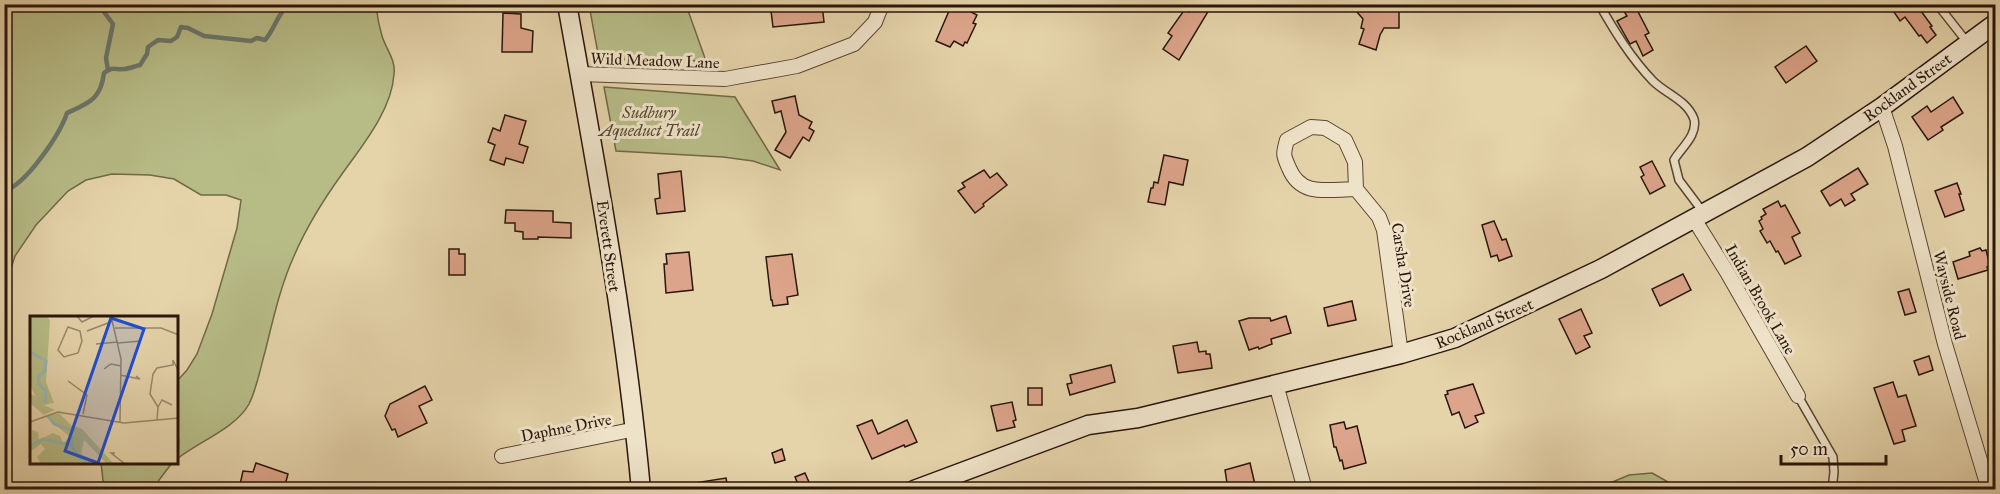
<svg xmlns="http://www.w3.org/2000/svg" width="2000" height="494" viewBox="0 0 2000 494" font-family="'IM FELL Great Primer',serif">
<rect width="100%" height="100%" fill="#e5d3aa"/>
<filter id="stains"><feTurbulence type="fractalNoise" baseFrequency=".00333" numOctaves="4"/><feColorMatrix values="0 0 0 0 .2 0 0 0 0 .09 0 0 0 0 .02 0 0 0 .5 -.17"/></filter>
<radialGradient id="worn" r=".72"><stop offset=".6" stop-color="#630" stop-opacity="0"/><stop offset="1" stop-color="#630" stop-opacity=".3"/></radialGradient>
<g fill="#b7bc87" stroke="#706948" stroke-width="1.5">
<path d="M206,4L218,10L226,4L376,5C377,15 379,26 382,36C386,49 396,60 394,74C392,110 362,146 342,174C324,199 306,228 294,256C280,287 273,320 265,352C260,369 257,388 249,404C236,428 198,442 177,459V381L187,370L197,354L212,314L237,228L241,200L226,195H201L174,179L150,175L112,174L86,180L68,191L36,225L15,256L5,287V5Z"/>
<polygon points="589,5 686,5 706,61 599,59"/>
<polygon points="604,87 735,97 780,170 753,161 723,157 616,151"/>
<polygon points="101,463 101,462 172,463 159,480 156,490 104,489"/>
<polygon points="1652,473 1670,483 1674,489 1596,489 1629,475"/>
</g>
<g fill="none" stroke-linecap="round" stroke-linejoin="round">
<g stroke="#6b776e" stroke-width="4.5">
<polyline points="98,4 113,24 106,58 108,70"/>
<path d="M4,191C26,185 60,134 67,113C89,103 101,99 104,73C113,66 115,70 124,69C129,69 135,66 140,65L147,54L148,47L158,40L171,41L177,37L181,27L188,28L204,36L251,41L257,38L265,40C275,29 277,14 289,4"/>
</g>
</g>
<g fill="#dca48a" stroke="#2a160a" stroke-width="1.5">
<polygon points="801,4 822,4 824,22 773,27 771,11 802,7"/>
<polygon points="952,4 956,4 977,15 973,23 976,24 967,43 965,42 963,46 954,41 950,47 936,41"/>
<polygon points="1195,4 1202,4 1209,10 1179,60 1163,49 1172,36 1168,33 1185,9 1189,12"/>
<polygon points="1628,4 1634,4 1649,33 1645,35 1653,50 1643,56 1636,41 1630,44 1617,21 1627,16 1622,8"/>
<polygon points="1904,4 1921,4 1918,7 1932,26 1930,27 1936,35 1927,43 1921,35 1919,36 1905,17 1900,21 1894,12"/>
<polygon points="1364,5 1372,10 1399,9 1399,28 1384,28 1380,35 1376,50 1359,44 1364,29 1361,28 1363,19 1357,12 1358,8"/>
<polygon points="503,13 521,14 521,28 533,31 532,52 502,52"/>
<polygon points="1806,46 1817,61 1786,83 1775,67"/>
<polygon points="795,96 799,115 812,122 809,128 814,131 809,141 803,137 790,158 775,150 786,132 781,111 775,113 772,101"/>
<polygon points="1953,97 1963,113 1941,127 1943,130 1928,140 1912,117 1927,106 1931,112"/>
<polygon points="505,115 526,121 519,144 528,147 523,163 506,158 504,165 490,160 495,145 488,142 493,128 500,131"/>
<polygon points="1164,155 1188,160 1183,185 1169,182 1165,205 1148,202 1151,188 1153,188 1154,182 1158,183"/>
<polygon points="1652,161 1665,186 1650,194 1641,177 1644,175 1640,167"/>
<polygon points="1858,168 1868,184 1851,194 1855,200 1845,206 1841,199 1830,206 1821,191"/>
<polygon points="984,170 990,178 997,173 1007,185 983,204 984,206 975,213 958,191 965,187 962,183"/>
<polygon points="681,171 685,211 657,214 655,199 660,198 658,174"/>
<polygon points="1957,183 1961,194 1959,194 1964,210 1945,217 1935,191"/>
<polygon points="1778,201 1781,207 1785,205 1800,233 1792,237 1801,256 1785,264 1778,251 1776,252 1770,241 1767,243 1760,231 1763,229 1759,221 1762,219 1761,217 1766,214 1763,209"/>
<polygon points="506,210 553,211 553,222 571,223 571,238 538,237 538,239 523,239 523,232 515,231 515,223 505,223"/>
<polygon points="1494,221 1502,240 1506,239 1512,256 1499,261 1497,255 1491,257 1482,225"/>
<polygon points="1980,248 1982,251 1986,250 1990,266 1987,267 1988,270 1958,279 1953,262 1970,256 1969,252"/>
<polygon points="449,249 459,249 459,254 465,254 465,275 449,275"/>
<polygon points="689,252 693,290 666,293 664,264 667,264 666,254"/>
<polygon points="792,254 798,295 787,297 788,304 773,306 772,300 771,300 766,257"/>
<polygon points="1683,274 1691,290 1660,306 1652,289"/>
<polygon points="1909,289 1916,312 1905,315 1898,292"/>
<polygon points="1352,301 1356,320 1328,326 1324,308"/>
<polygon points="1581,309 1592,333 1584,336 1590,347 1576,354 1559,319"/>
<polygon points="1286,316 1291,333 1271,339 1272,344 1259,349 1258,347 1249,350 1239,321 1249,318 1270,318 1271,321"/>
<polygon points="1197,342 1199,352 1206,351 1206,354 1210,354 1212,368 1178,373 1173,346"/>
<polygon points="1929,356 1933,370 1919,375 1914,361"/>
<polygon points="1111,365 1115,382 1070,395 1067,384 1072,383 1070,375"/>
<polygon points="1893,382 1898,397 1906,395 1916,426 1902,430 1905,441 1894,444 1874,388"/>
<polygon points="1473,384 1484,413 1475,416 1478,422 1465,428 1459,412 1452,415 1445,395 1448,394 1447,391"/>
<polygon points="425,386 432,400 419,406 427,423 398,437 395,429 392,430 385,416 390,404"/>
<rect x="1028" y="388" width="14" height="17"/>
<polygon points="1012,402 1016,420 1013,421 1015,427 997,431 991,406"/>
<polygon points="872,420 878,434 907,420 917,442 905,447 904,445 872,459 857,426"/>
<polygon points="1344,422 1346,429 1357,426 1366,463 1344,469 1342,460 1340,461 1336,447 1334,447 1330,425"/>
<polygon points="782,449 785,460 775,463 772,453"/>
<polygon points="256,463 288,474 284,489 239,489 243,471 253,472"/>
<polygon points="1250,463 1256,489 1228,489 1225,470"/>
<polygon points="805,473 812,489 800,489 795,477"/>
<polygon points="726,478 728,489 695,489 694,483"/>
</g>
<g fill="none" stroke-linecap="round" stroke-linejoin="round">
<defs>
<g id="lane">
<path d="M1599,4C1615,32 1631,58 1653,81C1666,94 1687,100 1694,119C1698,135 1681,148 1674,160L1679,180L1703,212"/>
<polyline points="1937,4 1967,42"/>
<polyline points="1798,396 1833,457 1834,472 1832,490"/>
</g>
<g id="street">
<polyline points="580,74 725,79 797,66 854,44 875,22 882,4"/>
<polyline points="1882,107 1895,146 1945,344 1989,490"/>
<path d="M1356,189L1355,162L1345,140L1325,128L1311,127L1287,140C1283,154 1283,155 1289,168C1301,198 1329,189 1356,189L1379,217L1384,230L1401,354"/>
<polyline points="1694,219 1727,272 1798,396"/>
<polyline points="1276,384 1305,490"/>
<polyline points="502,456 636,429"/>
</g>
<g id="secondary">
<path d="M567,4C596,166 626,326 641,490"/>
<polyline points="914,490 1088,425 1138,418 1401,354 1455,338 1601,269 1807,157 1882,107 1996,23"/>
</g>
</defs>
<use href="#lane" stroke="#594532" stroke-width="10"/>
<use href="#street" stroke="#594532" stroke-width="16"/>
<use href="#secondary" stroke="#2a160a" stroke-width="21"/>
<use href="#lane" stroke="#eee2c8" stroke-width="7"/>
<use href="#street" stroke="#eee2c8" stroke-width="14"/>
<use href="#secondary" stroke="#eee2c8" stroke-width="18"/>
</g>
<g text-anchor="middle" stroke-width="6" stroke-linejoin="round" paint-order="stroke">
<g font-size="16" fill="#2a160a" stroke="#eee2c8">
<text transform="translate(655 60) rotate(2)" y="6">Wild Meadow Lane</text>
<text transform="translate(1907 87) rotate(-36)" y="6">Rockland Street</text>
<text transform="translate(609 246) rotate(82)" y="6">Everett Street</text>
<text transform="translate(1404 265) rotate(81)" y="6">Carsha Drive</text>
<text transform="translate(1950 295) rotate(76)" y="6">Wayside Road</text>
<text transform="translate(1761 299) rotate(60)" y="6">Indian Brook Lane</text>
<text transform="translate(1484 323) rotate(-23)" y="6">Rockland Street</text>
<text transform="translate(566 427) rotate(-11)" y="6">Daphne Drive</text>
</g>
<g font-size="16" font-style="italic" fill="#544830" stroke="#eee2c8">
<text x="649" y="118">Sudbury<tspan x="649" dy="18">Aqueduct Trail</tspan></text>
</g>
</g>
<g transform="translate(30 316)">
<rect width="148" height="148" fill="#e5d3aa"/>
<path d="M0,0H17L20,5L16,66L24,87L14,89L25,94L14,99L0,87V77L6,81L0,70ZM29,97L41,109L52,113L84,148H77L54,124L51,138L70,148H11L7,141L15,133L11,128L1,135L0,148L2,114L8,116L9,124L23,117L30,120L33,127L40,121L15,100Z" fill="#b7bc87"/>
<path fill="none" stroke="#97b7b0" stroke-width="3" d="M0,36L16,45L15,55L8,61L9,68L16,75L15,87M18,100L24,108L41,114L42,130L48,141L60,148M0,130L13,123L40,129"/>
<path fill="none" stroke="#9a876a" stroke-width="1.5" d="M47,0L52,6L64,0M81,0L91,43L90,106M38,11L50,15L52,25L48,37L34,41L28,34ZM85,12H131L149,19M57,15L83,5M88,27L111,25M66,28L88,26M79,49L74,53L81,48L91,50M90,59L110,63L106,60M41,67L38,65L57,79L53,98M128,91L132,84L142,89M127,104L128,91L120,78L123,58L127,52L143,49V44L148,54M0,106L28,96L94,107L149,102M85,137H81L95,148M148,140L149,122"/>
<path fill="#1d4ed8" fill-opacity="0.15" stroke="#1d4ed8" stroke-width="3" d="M81,2L114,13L68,147L35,135Z"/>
<rect width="148" height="148" fill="none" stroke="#2a160a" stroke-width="3"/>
</g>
<rect width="2000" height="494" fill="none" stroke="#e5d3aa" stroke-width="24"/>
<rect x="6" y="6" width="1988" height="482" fill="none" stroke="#2a160a" stroke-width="3"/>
<rect x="12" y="12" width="1976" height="470" fill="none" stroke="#2a160a" stroke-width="1.5"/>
<path d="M1781 455v9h105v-9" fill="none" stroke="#2a160a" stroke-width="3"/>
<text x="1790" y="455" font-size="18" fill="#2a160a" stroke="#eee2c8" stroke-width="4.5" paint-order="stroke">50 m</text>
<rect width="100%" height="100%" filter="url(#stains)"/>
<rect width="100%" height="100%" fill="url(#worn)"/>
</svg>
